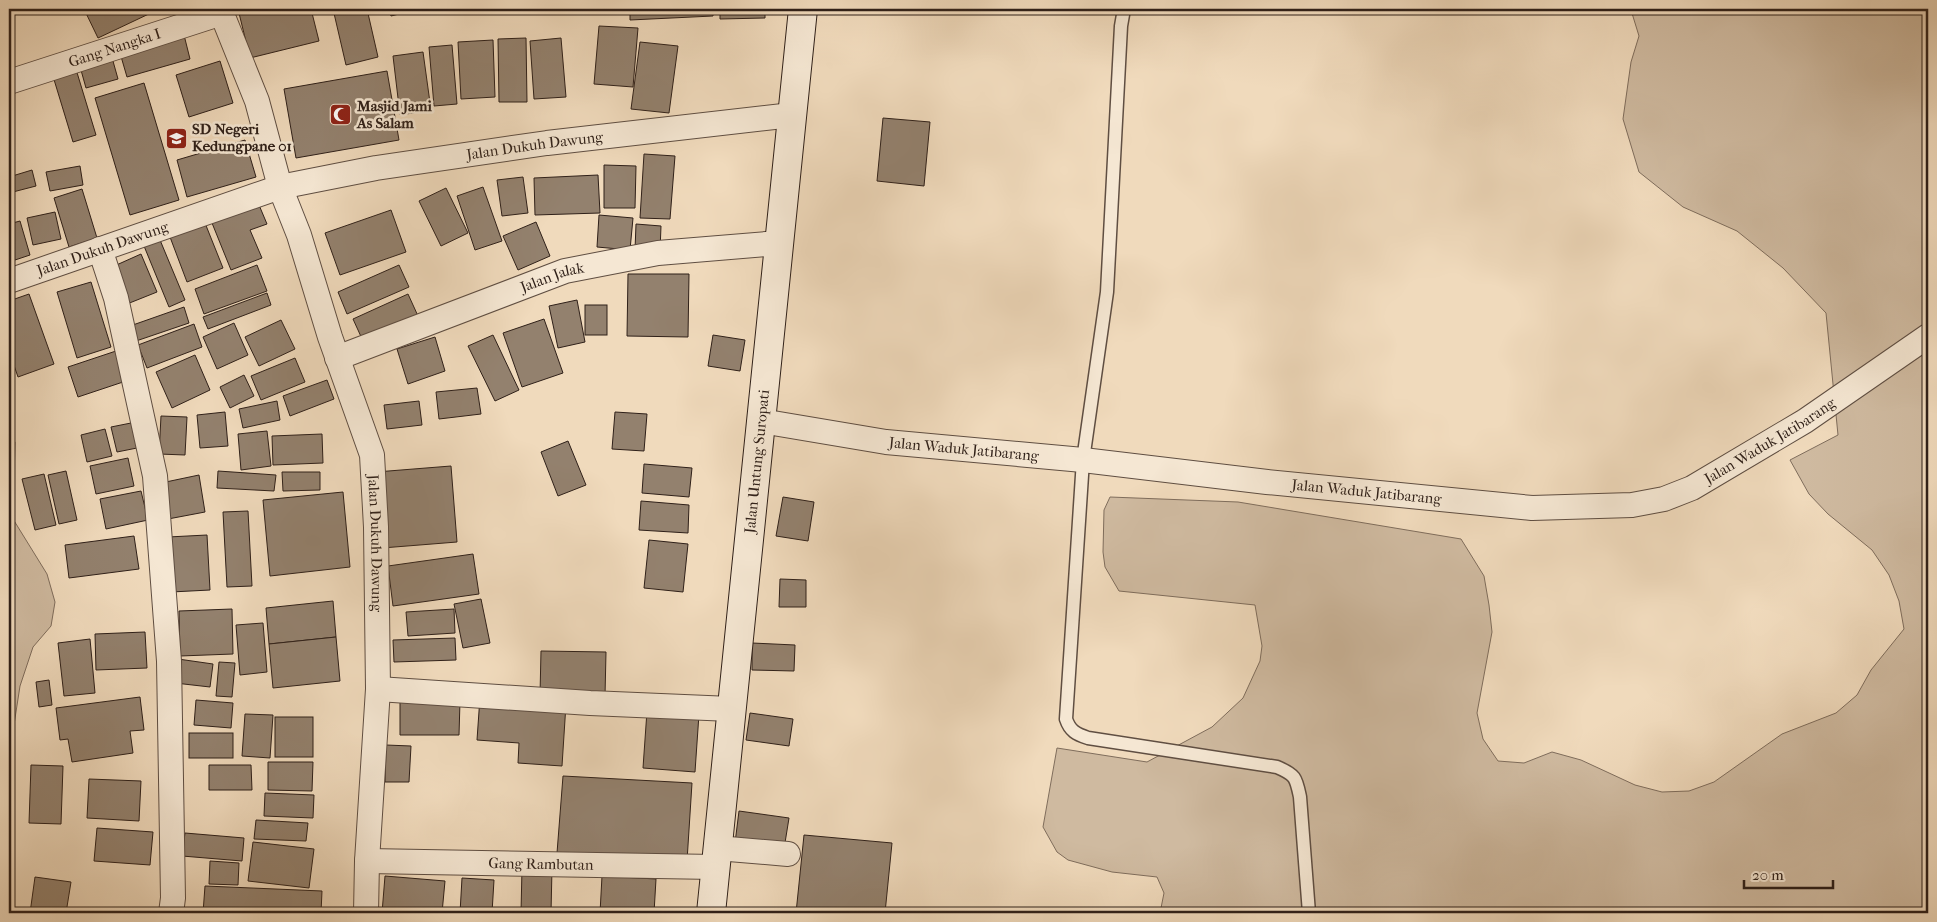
<svg xmlns="http://www.w3.org/2000/svg" width="1937" height="922" viewBox="0 0 1937 922" font-family="'IM FELL French Canon',serif">
<rect width="100%" height="100%" fill="#f0dabc"/>
<filter id="stains"><feTurbulence type="fractalNoise" baseFrequency=".004" numOctaves="4"/><feColorMatrix values="0 0 0 0 .2 0 0 0 0 .09 0 0 0 0 .02 0 0 0 .5 -.17"/></filter>
<radialGradient id="worn" r=".72"><stop offset=".6" stop-color="#630" stop-opacity="0"/><stop offset="1" stop-color="#630" stop-opacity=".3"/></radialGradient>
<g fill="#cfbaa0" stroke="#7f6d5c">
<polygon points="1629,9 1928,9 1928,913 1160,913 1164,893 1157,877 1112,872 1068,860 1057,852 1043,827 1057,748 1147,762 1212,727 1243,698 1260,661 1262,646 1255,605 1119,591 1105,567 1103,552 1104,510 1110,497 1238,502 1461,539 1484,576 1489,605 1492,632 1477,713 1483,739 1498,761 1524,763 1552,752 1581,760 1635,785 1662,792 1689,791 1714,782 1782,734 1836,713 1857,695 1871,670 1904,629 1899,601 1889,575 1872,550 1828,514 1809,494 1790,460 1838,435 1826,313 1783,268 1737,231 1683,207 1639,172 1623,119 1631,62 1639,36 1631,10"/>
<polygon points="9,435 15,442 13,519 47,574 55,602 51,626 33,647 20,686 9,757"/>
</g>
<g fill="#93816e" stroke="#2f2019">
<polygon points="84,9 152,9 153,12 98,38"/>
<polygon points="238,9 311,9 319,41 250,58"/>
<polygon points="333,9 367,9 378,57 346,65"/>
<polygon points="389,9 410,9 411,11 391,16"/>
<polygon points="630,9 713,9 713,16 630,20"/>
<polygon points="720,9 765,9 765,18 720,19"/>
<polygon points="599,26 638,28 633,87 594,84"/>
<polygon points="184,35 190,59 127,77 120,53"/>
<polygon points="526,38 527,102 499,102 498,39"/>
<polygon points="561,38 566,97 534,99 530,41"/>
<polygon points="493,40 495,97 461,99 458,42"/>
<polygon points="640,42 678,46 669,113 631,109"/>
<polygon points="452,45 457,104 434,106 429,47"/>
<polygon points="423,52 431,110 400,115 393,56"/>
<polygon points="111,54 118,79 86,88 79,63"/>
<polygon points="220,61 233,103 189,117 176,75"/>
<polygon points="75,66 96,135 73,142 52,73"/>
<polygon points="387,71 399,140 296,158 284,89"/>
<polygon points="144,83 179,200 130,215 95,98"/>
<polygon points="883,118 930,122 924,186 877,181"/>
<polygon points="245,140 256,177 187,197 177,160"/>
<polygon points="644,154 675,156 670,219 640,218"/>
<polygon points="604,165 636,166 635,208 604,208"/>
<polygon points="80,166 83,185 50,191 46,172"/>
<polygon points="32,170 36,186 9,193 9,177"/>
<polygon points="598,175 600,213 535,215 534,178"/>
<polygon points="523,177 528,213 502,216 497,180"/>
<polygon points="483,187 502,241 475,250 457,196"/>
<polygon points="446,188 468,233 441,246 419,201"/>
<polygon points="82,189 97,238 69,247 54,198"/>
<polygon points="259,205 267,224 250,230 262,258 231,270 212,223"/>
<polygon points="391,210 406,252 340,275 325,233"/>
<polygon points="55,212 61,239 33,245 27,218"/>
<polygon points="599,215 633,218 630,250 597,247"/>
<polygon points="20,221 30,255 9,262 9,224"/>
<polygon points="536,222 550,256 518,270 503,236"/>
<polygon points="205,223 223,268 187,282 170,237"/>
<polygon points="636,224 661,226 660,251 635,250"/>
<polygon points="160,240 185,300 169,307 144,246"/>
<polygon points="141,254 157,292 127,304 112,267"/>
<polygon points="257,265 267,291 204,314 195,289"/>
<polygon points="399,265 409,287 347,314 338,292"/>
<polygon points="628,274 689,274 688,337 627,336"/>
<polygon points="91,282 111,347 77,358 57,292"/>
<polygon points="267,293 271,305 208,329 203,317"/>
<polygon points="29,294 54,364 18,377 9,351 9,301"/>
<polygon points="408,294 418,316 363,341 353,319"/>
<polygon points="577,300 585,342 558,348 549,306"/>
<rect x="585" y="305" width="22" height="30"/>
<polygon points="184,307 189,323 136,341 130,326"/>
<polygon points="544,319 563,373 522,387 503,333"/>
<polygon points="281,320 295,349 259,366 245,337"/>
<polygon points="234,323 248,355 217,369 203,337"/>
<polygon points="194,324 202,347 147,368 138,345"/>
<polygon points="493,335 519,390 495,401 468,346"/>
<polygon points="713,335 745,340 740,371 708,366"/>
<polygon points="435,337 445,371 408,384 397,349"/>
<polygon points="116,351 126,381 78,397 68,367"/>
<polygon points="195,355 210,390 172,408 156,372"/>
<polygon points="295,358 305,382 261,400 251,376"/>
<polygon points="244,375 254,396 230,408 220,387"/>
<polygon points="327,380 334,399 290,416 283,396"/>
<polygon points="477,388 481,414 439,419 436,392"/>
<polygon points="277,401 280,420 243,428 239,409"/>
<polygon points="419,401 422,425 387,429 384,405"/>
<polygon points="225,412 228,446 200,448 197,415"/>
<polygon points="615,412 647,414 644,451 612,449"/>
<polygon points="161,416 187,417 185,455 159,454"/>
<polygon points="131,423 137,448 117,452 111,427"/>
<polygon points="105,429 112,456 87,462 81,435"/>
<polygon points="267,431 271,466 241,470 238,434"/>
<polygon points="322,434 323,463 273,465 272,436"/>
<polygon points="568,441 586,485 558,496 541,452"/>
<polygon points="128,458 134,486 96,494 90,466"/>
<polygon points="644,464 692,468 689,497 642,493"/>
<polygon points="451,466 457,542 382,548 376,472"/>
<polygon points="66,471 77,520 59,524 48,475"/>
<polygon points="218,471 276,475 274,491 217,488"/>
<polygon points="282,472 320,472 320,490 283,491"/>
<polygon points="44,474 56,525 35,530 22,479"/>
<polygon points="199,475 205,512 168,519 161,483"/>
<polygon points="141,491 148,520 106,529 100,499"/>
<polygon points="343,492 350,567 270,576 263,500"/>
<polygon points="783,497 814,502 808,541 776,536"/>
<polygon points="641,501 689,505 688,533 639,530"/>
<polygon points="248,511 252,586 227,587 223,512"/>
<polygon points="207,535 210,590 171,592 168,537"/>
<polygon points="134,536 139,569 69,578 65,545"/>
<polygon points="649,540 688,544 683,592 644,588"/>
<polygon points="473,554 479,594 393,606 388,566"/>
<polygon points="780,579 806,580 806,607 779,607"/>
<polygon points="481,599 490,643 463,648 454,604"/>
<polygon points="333,601 336,637 269,644 266,608"/>
<polygon points="232,609 233,654 180,656 179,611"/>
<polygon points="454,609 455,633 408,636 406,612"/>
<polygon points="263,623 267,672 240,675 236,625"/>
<polygon points="145,632 147,668 96,670 95,634"/>
<polygon points="336,637 340,681 273,688 269,644"/>
<polygon points="455,638 456,660 394,662 393,640"/>
<polygon points="90,639 95,693 64,696 58,643"/>
<polygon points="752,643 795,645 794,671 752,670"/>
<polygon points="541,651 606,652 605,696 540,695"/>
<polygon points="178,659 213,664 210,687 175,683"/>
<polygon points="219,662 235,663 232,697 216,696"/>
<polygon points="49,680 52,705 39,707 36,682"/>
<polygon points="140,697 144,730 130,731 133,753 72,762 68,739 60,740 56,708"/>
<polygon points="480,697 566,704 562,766 518,763 519,743 477,740"/>
<polygon points="196,700 233,703 231,728 194,725"/>
<polygon points="400,701 460,701 459,735 400,735"/>
<polygon points="647,711 699,714 695,772 643,768"/>
<polygon points="750,713 793,719 789,746 746,740"/>
<polygon points="245,714 273,715 270,758 242,756"/>
<rect x="275" y="717" width="38" height="40"/>
<rect x="189" y="733" width="44" height="25"/>
<polygon points="386,745 411,746 409,782 385,782"/>
<polygon points="268,762 313,762 312,791 268,790"/>
<polygon points="31,765 63,766 61,824 29,823"/>
<polygon points="209,765 251,765 252,790 209,790"/>
<polygon points="563,776 692,783 687,861 557,853"/>
<polygon points="89,779 141,781 139,821 87,818"/>
<polygon points="265,793 314,795 313,818 264,816"/>
<polygon points="739,811 789,818 784,849 735,843"/>
<polygon points="256,820 308,823 306,841 254,839"/>
<polygon points="97,828 153,832 150,865 94,861"/>
<polygon points="185,833 244,838 242,861 182,856"/>
<polygon points="804,835 892,843 885,913 796,913"/>
<polygon points="253,842 314,849 309,888 248,881"/>
<polygon points="210,861 239,863 238,885 209,884"/>
<polygon points="522,868 552,868 551,913 521,913"/>
<polygon points="385,876 445,881 442,913 382,913"/>
<polygon points="602,876 656,879 654,913 600,913"/>
<polygon points="35,877 71,882 66,913 30,913"/>
<polygon points="462,878 494,880 492,913 460,913"/>
<polygon points="205,886 322,891 321,913 203,913"/>
</g>
<g fill="none" stroke-linecap="round" stroke-linejoin="round">
<defs>
<path id="service" d="M1124,9L1121,26L1107,292L1083,460L1066,719C1070,731 1076,734 1088,738L1277,767C1296,775 1296,778 1300,797L1309,913"/>
<g id="minor">
<path id="s1" d="M220,9L257,101L280,187L299,235L330,337L372,455L376,527L378,689L367,861L366,913"/>
<path id="s2" d="M9,82L222,13"/>
<polyline points="100,249 116,298 155,476 169,661 173,898 171,913"/>
<path id="s3" d="M9,281L280,187L376,168L547,143L792,115"/>
<path id="s4" d="M337,358L565,271L658,253L779,243"/>
<path id="s5" d="M761,421L886,442L1083,460L1267,482L1532,508L1632,505L1664,499L1692,488L1805,421L1928,336"/>
<polyline points="378,689 590,703 731,709"/>
<polyline points="717,848 788,854"/>
<path id="s6" d="M367,861L715,867"/>
</g>
<g id="secondary">
<path id="s7" d="M711,913L803,9"/>
</g>
</defs>
<use href="#service" stroke="#5f4e42" stroke-width="15"/>
<use href="#minor" stroke="#5f4e42" stroke-width="26"/>
<use href="#secondary" stroke="#2f2019" stroke-width="30"/>
<use href="#service" stroke="#f5e7d3" stroke-width="12"/>
<use href="#minor" stroke="#f5e7d3" stroke-width="24"/>
<use href="#secondary" stroke="#f5e7d3" stroke-width="28"/>
</g>
<defs>
<symbol id="mosque-square" viewBox="-11 -11 22 22"><rect x="-9" y="-9" width="18" height="18" rx="4" fill="#8f2418" stroke="#f5e7d3"/><path d="M3.5-4.9A6 6 0 1 0 3.5 4.9A5 5 0 1 1 3.5-4.9Z" fill="#fff"/></symbol>
<symbol id="school-square" viewBox="-11 -11 22 22"><rect x="-9" y="-9" width="18" height="18" rx="4" fill="#8f2418" stroke="#f5e7d3"/><path d="M0-5L7-2L0 1L-7-2ZM-4 1L0 2.5L4 1V4Q0 6-4 4Z" fill="#fff"/></symbol>
</defs>
<g fill-rule="evenodd">
<use href="#mosque-square" x="328" y="102" width="25" height="25"/>
<use href="#school-square" x="164" y="126" width="25" height="25"/>
</g>
<g text-anchor="middle" stroke-width="5" stroke-linejoin="round" paint-order="stroke">
<g font-size="15" fill="#2f2019" stroke="#f5e7d3">
<text dy="5" stroke="none"><textPath href="#s2" startOffset="111">Gang Nangka I</textPath></text>
<text dy="5" stroke="none"><textPath href="#s3" startOffset="545">Jalan Dukuh Dawung</textPath></text>
<text dy="5" stroke="none"><textPath href="#s3" startOffset="99">Jalan Dukuh Dawung</textPath></text>
<text dy="5" stroke="none"><textPath href="#s4" startOffset="230">Jalan Jalak</textPath></text>
<text dy="5" stroke="none"><textPath href="#s5" startOffset="1030">Jalan Waduk Jatibarang</textPath></text>
<text dy="5" stroke="none"><textPath href="#s5" startOffset="205">Jalan Waduk Jatibarang</textPath></text>
<text dy="5" stroke="none"><textPath href="#s7" startOffset="454">Jalan Untung Suropati</textPath></text>
<text dy="5" stroke="none"><textPath href="#s5" startOffset="610">Jalan Waduk Jatibarang</textPath></text>
<text dy="5" stroke="none"><textPath href="#s1" startOffset="560">Jalan Dukuh Dawung</textPath></text>
<text dy="5" stroke="none"><textPath href="#s6" startOffset="174">Gang Rambutan</textPath></text>
</g>
<g font-size="15" font-weight="bold" fill="#2f2019" stroke="#f5e7d3" text-anchor="start">
<text x="357" y="111">Masjid Jami<tspan x="357" dy="17">As Salam</tspan></text>
<text x="192" y="134">SD Negeri<tspan x="192" dy="17">Kedungpane 01</tspan></text>
</g>
</g>
<rect width="1937" height="922" fill="none" stroke="#f0dabc" stroke-width="30"/>
<rect x="10" y="10" width="1917" height="902" fill="none" stroke="#2f2019" stroke-width="2.5"/>
<rect x="15" y="15" width="1907" height="892" fill="none" stroke="#2f2019"/>
<path d="M1744 880v8h89v-8" fill="none" stroke="#2f2019" stroke-width="2.5"/>
<text x="1752" y="880" font-size="15" fill="#2f2019" stroke="#f5e7d3" stroke-width="4" paint-order="stroke">20 m</text>
<rect width="100%" height="100%" filter="url(#stains)"/>
<rect width="100%" height="100%" fill="url(#worn)"/>
</svg>
